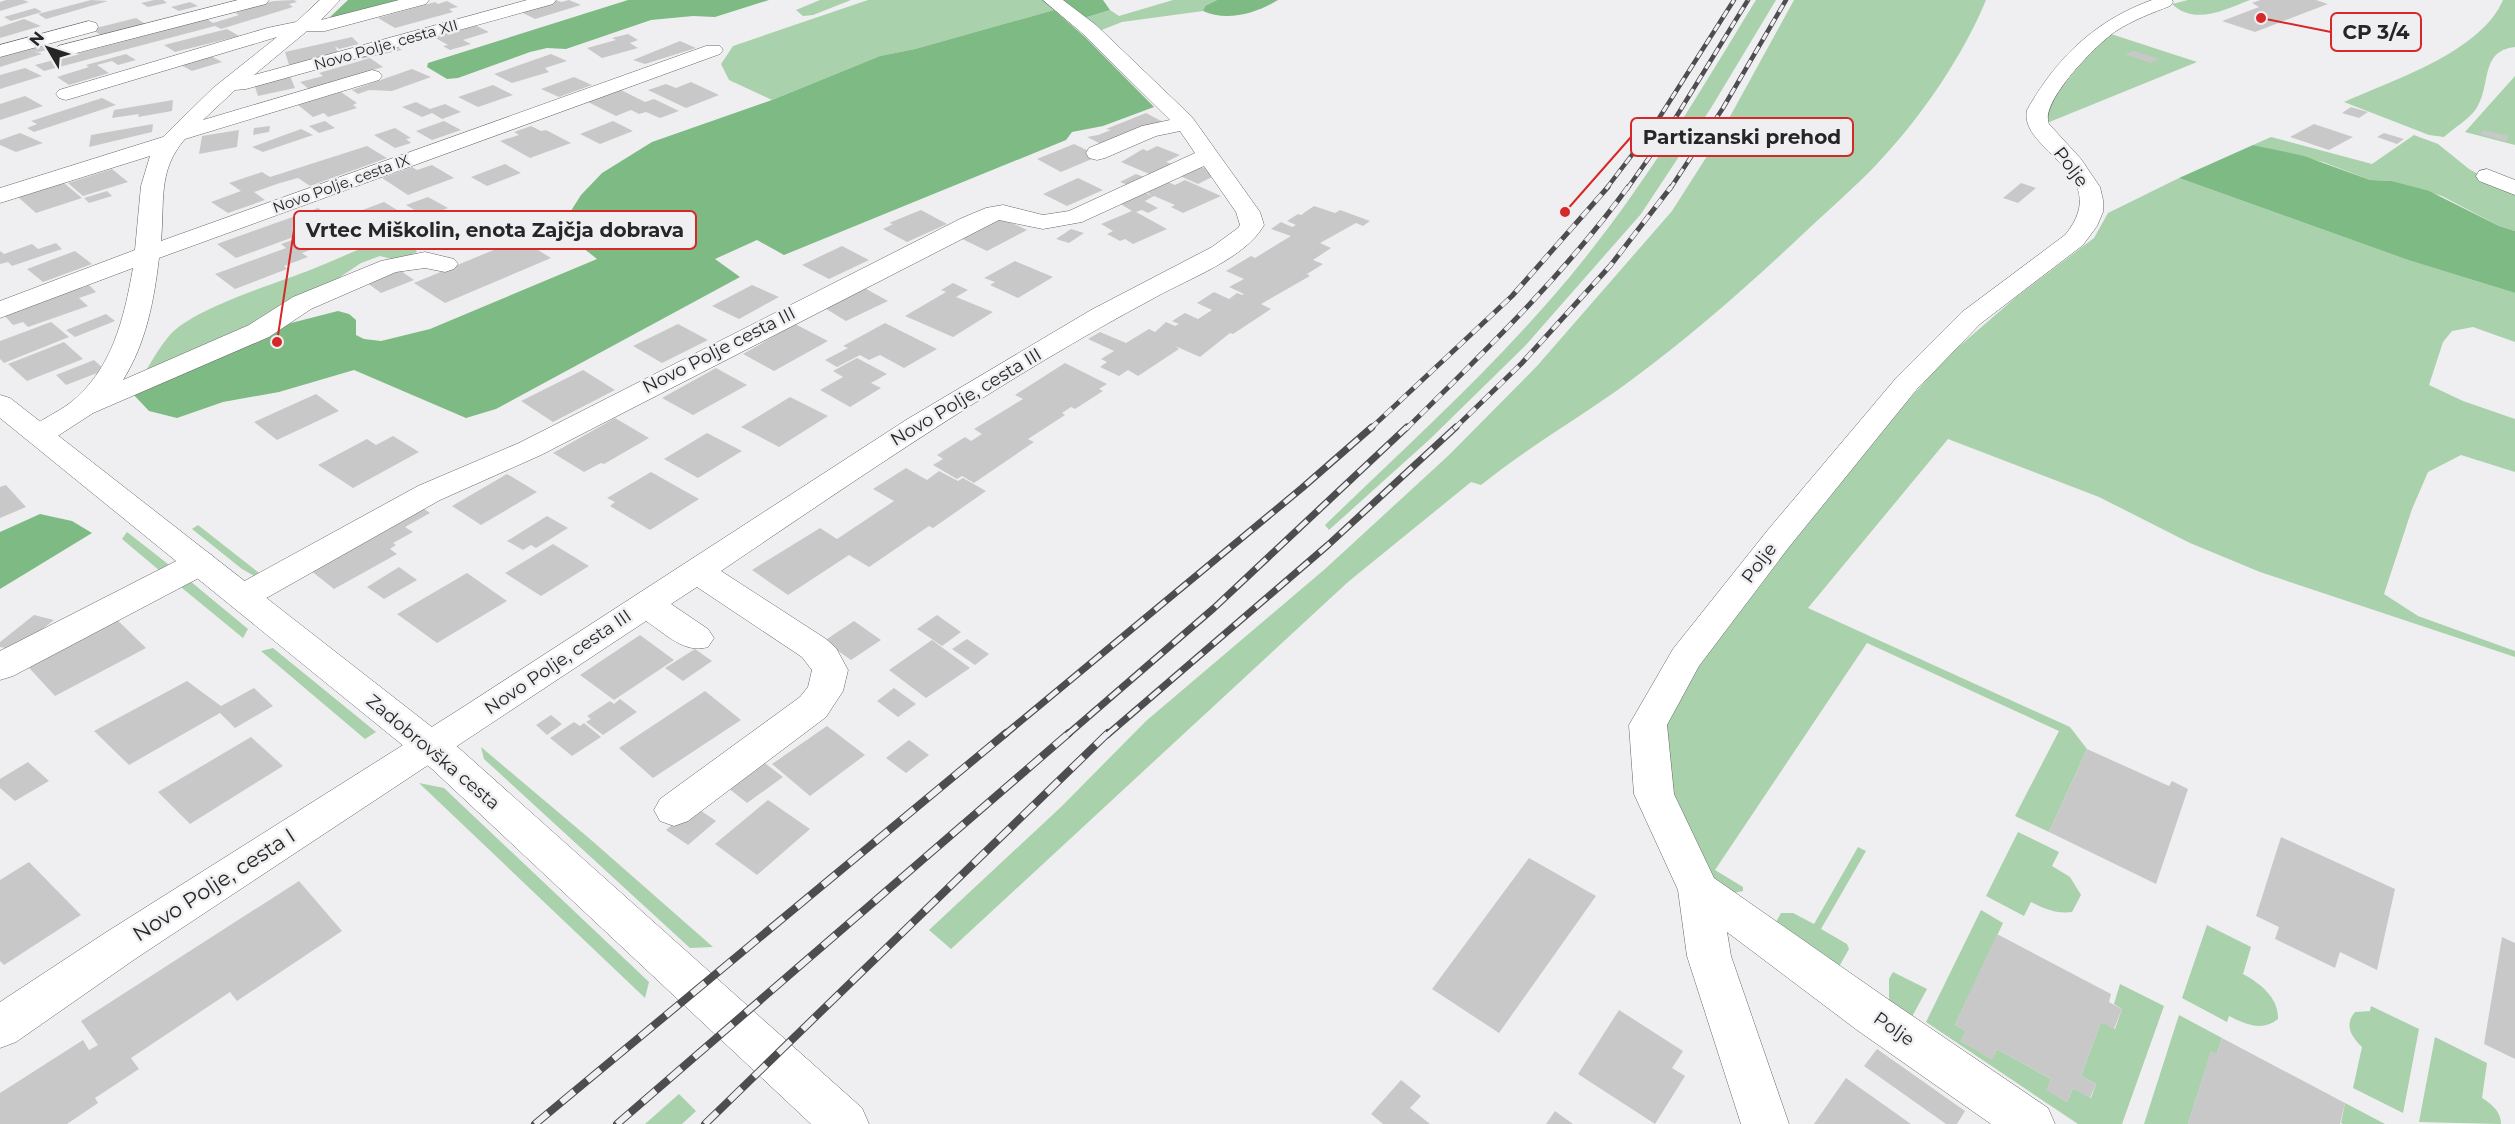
<svg xmlns="http://www.w3.org/2000/svg" width="2515" height="1124" viewBox="0 0 2515 1124" font-family="Montserrat,sans-serif">
<rect width="100%" height="100%" fill="#efeff1"/>
<g fill="#a9d1ab">
<polygon points="820,0 851,0 813,15 803,16 796,10"/>
<polygon points="868,0 1045,0 1054,10 915,49 880,56 772,100 729,80 721,64 733,46"/>
<polygon points="1173,0 1217,0 1205,6 1203,11 1122,22 1099,31 1084,18 1110,10 1119,16"/>
<path d="M1756,0H1776L1711,108L1641,214L1525,346L1429,440L1329,530L1325,525C1414,439 1508,355 1585,258C1650,177 1702,88 1756,0Z"/>
<path d="M1794,0H1986C1962,58 1919,120 1876,165C1853,189 1827,211 1803,234C1748,286 1691,336 1630,381C1581,417 1528,447 1481,485L1471,482L1348,582L951,949L929,930L1062,806L1146,721L1325,569L1449,455L1537,366L1672,211L1716,142Z"/>
<path d="M2188,0H2250C2226,9 2195,26 2172,4Z"/>
<path d="M2503,0H2515V47C2479,51 2492,85 2476,109C2469,119 2454,128 2444,137L2429,135L2344,102C2393,80 2481,52 2503,0Z"/>
<path d="M2111,34L2197,62L2047,123C2047,119 2046,113 2047,109C2051,98 2101,39 2111,34Z"/>
<polygon points="2515,76 2515,145 2465,132"/>
<polygon points="2414,135 2438,144 2469,169 2515,194 2515,231 2499,226 2442,196 2392,181 2370,180 2323,162 2253,145 2271,137 2372,164"/>
<polygon points="2179,178 2408,260 2515,293 2515,342 2473,327 2452,331 2443,342 2429,385 2463,401 2515,419 2515,472 2461,455 2428,472 2412,509 2384,594 2418,616 2515,651 2515,657 2260,572 2190,543 2099,497 1948,439 1808,608 2070,727 2087,749 2049,832 2015,816 2059,731 1867,643 1715,870 1743,887 1743,891 1729,894 1709,880 1678,825 1664,729 1700,659 1757,585 1829,498 1869,444 1948,356 2015,298 2094,238 2108,213"/>
<path d="M386,240L415,248L417,252L399,261L380,256L361,263L272,323H291L132,393C144,375 155,353 169,336C192,309 271,285 305,272C332,262 358,248 386,240Z"/>
<polygon points="198,525 263,576 258,578 242,569 192,529"/>
<polygon points="127,532 173,568 166,576 122,539"/>
<polygon points="190,581 248,629 243,638 176,583"/>
<polygon points="273,648 376,732 365,739 261,651"/>
<polygon points="481,747 590,839 713,947 690,948 484,759"/>
<polygon points="419,783 444,788 649,982 645,998"/>
<path d="M2018,832L2059,852L2052,866L2070,877L2081,895L2072,912C2056,914 2045,909 2031,902L2024,916L1986,896Z"/>
<polygon points="1858,847 1866,851 1821,929 1847,944 1849,949 1840,965 1834,967 1776,922 1781,913 1793,913 1814,924"/>
<polygon points="1981,910 2003,923 1955,1025 1966,1031 1961,1041 1992,1059 1997,1049 2051,1079 2047,1090 2067,1102 2073,1088 2091,1098 2096,1084 2081,1076 2101,1022 2115,1029 2122,1009 2114,1004 2120,984 2164,1006 2122,1124 2078,1124 1926,1022"/>
<path d="M2207,925L2251,947L2243,974C2260,983 2279,998 2278,1019C2262,1032 2245,1024 2229,1016L2227,1022L2182,998Z"/>
<polygon points="1893,972 1927,989 1908,1024 1889,1002 1889,979"/>
<path d="M2371,1006L2419,1029L2403,1113L2353,1088L2362,1047C2351,1036 2344,1025 2355,1012L2370,1011Z"/>
<polygon points="2179,1015 2222,1038 2217,1054 2211,1052 2188,1124 2144,1124"/>
<path d="M2435,1037L2487,1063L2482,1098C2492,1104 2501,1112 2501,1124L2419,1122Z"/>
<polygon points="679,1094 696,1111 682,1124 645,1124"/>
<polygon points="2345,1103 2385,1124 2343,1124 2341,1123"/>
</g>
<g fill="#7eba83">
<polygon points="348,0 408,0 338,18 330,17"/>
<polygon points="628,0 769,0 715,17 693,16 651,20 566,49 547,48 530,52 458,78 447,79 427,67 428,63"/>
<polygon points="1060,0 1103,0 1110,10 1084,18"/>
<path d="M1217,0H1278C1257,13 1227,22 1203,11L1205,6Z"/>
<polygon points="1054,10 1085,37 1154,107 1103,126 1072,132 1066,140 784,255 757,240 715,259 740,277 496,409 466,418 354,370 279,392 223,402 177,418 149,411 132,393 291,323 338,311 349,314 356,320 356,335 364,339 381,341 430,329 597,259 568,236 562,225 581,195 602,173 652,142 772,100 880,56 915,49"/>
<polygon points="2253,145 2304,156 2370,180 2392,181 2429,191 2499,226 2515,231 2515,293 2408,260 2179,178"/>
<polygon points="40,514 72,521 92,533 0,589 0,532"/>
</g>
<g fill="#c9c8c9">
<polygon points="6,0 23,0 29,2 0,11 0,2"/>
<polygon points="91,0 108,1 46,19 38,14"/>
<polygon points="154,0 163,0 167,3 148,7 141,3"/>
<polygon points="294,0 297,2 289,4 293,7 221,29 215,26 44,71 35,65 207,19 213,23 239,15 235,13 251,8 249,7 274,1"/>
<polygon points="556,0 561,2 569,0 581,5 535,19 519,11"/>
<polygon points="2260,0 2316,0 2328,4 2255,32 2222,21 2259,7 2252,3"/>
<polygon points="447,1 458,7 449,9 453,12 395,28 378,18 435,2 438,4"/>
<polygon points="190,2 198,6 179,11 171,7"/>
<polygon points="35,8 42,12 11,21 4,17"/>
<polygon points="136,18 147,25 103,37 92,29"/>
<polygon points="24,19 41,26 0,38 0,27"/>
<polygon points="473,24 489,32 463,40 471,44 450,50 443,46 448,45 432,36"/>
<polygon points="227,29 239,36 175,52 164,45"/>
<polygon points="628,34 638,40 630,43 638,48 602,58 587,48 616,40 612,38"/>
<polygon points="352,37 359,44 339,49 335,46 339,55 289,65 285,52"/>
<polygon points="43,41 55,48 39,52 34,51 42,54 0,67 0,56"/>
<polygon points="680,41 696,48 645,64 633,60"/>
<polygon points="394,45 402,50 361,59 356,56"/>
<polygon points="2134,51 2159,59 2151,63 2125,54"/>
<polygon points="126,54 136,60 118,65 112,61 97,65 109,73 69,85 57,77 89,67 86,65"/>
<polygon points="551,54 567,61 545,68 549,72 512,83 494,74"/>
<polygon points="209,55 222,62 192,71 179,64"/>
<polygon points="370,58 383,67 309,89 300,82 323,76 319,73"/>
<polygon points="25,68 42,76 0,89 0,75"/>
<polygon points="412,69 431,77 392,91 369,90 358,94 352,90"/>
<polygon points="290,76 295,88 258,96 254,84"/>
<polygon points="574,77 592,85 559,97 541,89"/>
<polygon points="691,82 719,95 686,108 648,90 666,84 676,88"/>
<polygon points="493,85 513,95 478,107 458,97"/>
<polygon points="621,90 645,102 654,99 679,111 660,118 646,112 639,114 631,110 616,116 588,102"/>
<polygon points="341,92 357,103 353,105 357,108 328,117 324,113 313,117 298,105"/>
<polygon points="25,96 43,106 0,120 0,104"/>
<polygon points="102,98 116,105 34,132 27,128 37,124 31,121"/>
<polygon points="173,100 172,111 138,117 139,114 112,118 114,110"/>
<polygon points="416,102 430,109 445,104 461,112 442,119 432,113 422,117 402,107"/>
<polygon points="2351,107 2368,112 2359,118 2342,113"/>
<polygon points="1146,113 1165,123 1103,145 1087,137 1098,135 1111,130 1106,129"/>
<polygon points="325,121 335,128 319,133 309,126"/>
<polygon points="444,121 461,130 432,140 416,131"/>
<polygon points="613,121 633,131 600,144 580,134"/>
<polygon points="153,124 152,132 89,147 91,135"/>
<polygon points="2314,124 2353,137 2329,150 2290,137"/>
<polygon points="270,126 269,132 253,135 254,128"/>
<polygon points="531,126 541,131 546,130 571,143 530,158 500,141 519,135 514,132"/>
<polygon points="395,128 411,138 406,139 411,143 395,148 374,135"/>
<polygon points="301,129 313,135 263,152 252,147"/>
<polygon points="239,130 237,147 199,154 202,136"/>
<polygon points="2483,130 2509,136 2506,141 2480,134"/>
<polygon points="20,133 43,143 16,152 0,145 0,140"/>
<polygon points="2384,133 2404,139 2397,144 2377,137"/>
<polygon points="1074,144 1099,156 1061,172 1037,159"/>
<polygon points="367,146 387,158 310,186 298,178 280,183 254,192 265,200 228,213 211,202 241,191 229,183 262,172 270,177"/>
<polygon points="1157,146 1180,155 1166,162 1175,165 1154,176 1121,162 1143,149 1147,151"/>
<polygon points="505,164 521,173 487,186 471,177"/>
<polygon points="432,165 454,178 408,195 382,178 412,167 417,170"/>
<polygon points="1198,167 1205,168 1212,177 1198,184 1180,176"/>
<polygon points="112,169 128,182 83,196 68,183"/>
<polygon points="1136,174 1149,179 1133,187 1120,182"/>
<polygon points="1078,178 1103,190 1067,206 1043,194"/>
<polygon points="1185,180 1221,196 1183,213 1171,207 1175,205 1154,196 1145,201 1137,197 1158,208 1148,213 1142,210 1136,212 1167,229 1133,244 1125,239 1120,241 1107,234 1113,231 1101,224 1132,211 1119,203 1144,192 1152,196 1147,192 1168,182 1175,185"/>
<polygon points="64,183 82,198 36,213 18,197"/>
<polygon points="2021,183 2036,188 2018,203 2003,198"/>
<polygon points="107,191 112,196 89,203 84,198"/>
<polygon points="428,197 448,208 426,217 406,205"/>
<polygon points="384,202 407,216 371,230 349,215"/>
<polygon points="1314,206 1335,213 1340,210 1370,221 1363,226 1356,223 1320,243 1331,248 1313,260 1323,264 1307,274 1310,276 1261,304 1271,309 1233,334 1230,333 1200,357 1175,346 1179,349 1138,376 1128,370 1119,376 1100,367 1107,362 1101,359 1114,351 1088,339 1100,332 1126,343 1149,329 1155,332 1166,322 1175,326 1179,324 1172,321 1185,313 1198,319 1212,310 1197,303 1214,292 1229,299 1237,293 1242,295 1244,294 1229,287 1244,279 1226,271 1251,256 1255,258 1291,236 1271,229 1281,222 1292,227 1296,225 1287,221 1298,214 1301,215"/>
<polygon points="318,208 337,221 236,258 217,244"/>
<polygon points="921,210 947,224 907,242 883,229 893,224 889,223"/>
<polygon points="997,216 1027,230 987,251 956,236"/>
<polygon points="1071,229 1084,233 1069,243 1056,239"/>
<polygon points="312,233 326,244 302,253 308,257 284,266 287,269 235,289 215,274 286,248 281,244"/>
<polygon points="520,239 551,258 445,303 414,283"/>
<polygon points="56,243 62,249 12,266 8,262 0,264 0,251 4,254 32,244 38,249"/>
<polygon points="842,246 869,260 829,279 802,265"/>
<polygon points="75,251 92,264 43,282 27,269"/>
<polygon points="1015,261 1053,277 1018,298 990,285 995,282 984,278"/>
<polygon points="398,269 414,280 381,293 366,282"/>
<polygon points="953,283 968,290 956,297 993,312 953,337 905,316 946,292 941,290"/>
<polygon points="78,284 82,288 89,285 96,292 79,298 88,306 28,327 23,322 13,325 3,314"/>
<polygon points="752,285 779,297 739,319 712,306"/>
<polygon points="859,285 888,301 846,321 818,304"/>
<polygon points="106,314 115,321 75,337 66,330"/>
<polygon points="51,322 69,337 4,363 0,359 0,341"/>
<polygon points="885,323 937,349 904,368 880,355 869,360 860,355 837,367 825,360 848,348 843,346"/>
<polygon points="678,324 708,340 662,363 633,346"/>
<polygon points="795,324 828,341 774,371 743,354"/>
<polygon points="64,342 83,359 27,381 8,364"/>
<polygon points="857,358 887,374 871,383 881,388 850,407 820,390 843,377 833,371"/>
<polygon points="94,360 105,370 66,385 56,375"/>
<polygon points="1065,363 1107,384 1099,389 1103,391 1075,409 1071,407 1062,413 1065,415 1028,439 1034,442 974,483 962,476 957,479 933,465 943,459 937,455 965,437 971,441 982,434 974,429 1023,399 1015,395"/>
<polygon points="716,368 747,385 693,415 662,398"/>
<polygon points="583,370 615,390 553,422 521,401"/>
<polygon points="316,394 339,411 277,440 254,422"/>
<polygon points="790,397 828,416 779,447 741,427"/>
<polygon points="615,418 649,438 604,464 601,463 584,472 553,453"/>
<polygon points="707,433 742,451 698,478 664,459"/>
<polygon points="393,436 419,452 353,488 318,465 367,439 376,445"/>
<polygon points="906,468 927,480 939,471 958,481 963,478 986,491 933,528 929,526 869,567 849,555 788,595 752,570 820,528 837,539 894,501 873,489"/>
<polygon points="651,472 699,499 650,530 610,506 615,502 607,498"/>
<polygon points="507,474 537,492 481,525 452,506"/>
<polygon points="6,485 26,507 0,518 0,487"/>
<polygon points="420,506 430,513 405,527 413,532 393,543 396,545 390,549 397,554 334,589 310,570"/>
<polygon points="547,516 568,528 536,548 531,545 523,550 507,541"/>
<polygon points="553,544 589,566 541,596 505,573"/>
<polygon points="399,567 417,580 384,599 367,587"/>
<polygon points="467,573 507,601 437,643 397,614"/>
<polygon points="109,612 146,648 55,696 20,658"/>
<polygon points="34,615 54,620 15,650 0,647 0,642"/>
<polygon points="937,615 961,632 942,646 917,629"/>
<polygon points="854,621 881,640 851,660 824,641"/>
<polygon points="640,635 674,660 614,700 580,675"/>
<polygon points="967,639 989,654 975,665 952,649"/>
<polygon points="932,640 970,668 926,698 889,670"/>
<polygon points="695,649 712,661 683,681 665,668"/>
<polygon points="187,681 221,706 254,688 273,706 235,728 220,713 129,765 94,731"/>
<polygon points="894,688 916,704 898,717 877,701"/>
<polygon points="705,691 741,720 653,778 619,748"/>
<polygon points="620,699 637,712 603,735 586,722 591,719 587,716 610,701 614,704"/>
<polygon points="551,715 562,724 547,735 536,725"/>
<polygon points="574,722 580,726 584,723 601,737 572,756 550,738"/>
<polygon points="827,726 865,755 810,796 772,764"/>
<polygon points="251,737 283,766 190,824 158,792"/>
<polygon points="909,740 929,755 906,773 886,758"/>
<polygon points="2087,749 2169,786 2172,781 2188,789 2156,884 2049,832"/>
<polygon points="757,757 783,777 747,803 722,783"/>
<polygon points="28,762 49,781 15,801 0,788 0,779"/>
<polygon points="768,800 810,829 757,875 715,844"/>
<polygon points="694,806 716,821 688,845 666,830"/>
<polygon points="2281,837 2395,889 2377,970 2340,952 2335,968 2275,939 2279,927 2256,916"/>
<polygon points="1529,858 1596,896 1499,1033 1432,989"/>
<polygon points="29,862 81,915 4,965 0,961 0,880"/>
<polygon points="299,881 342,931 237,1001 230,992 131,1058 139,1069 95,1098 98,1103 67,1124 0,1124 0,1093 83,1040 89,1050 98,1045 81,1021"/>
<polygon points="1997,934 2111,994 2109,1002 2122,1009 2114,1029 2101,1022 2081,1076 2096,1084 2090,1098 2073,1088 2067,1102 2046,1090 2051,1079 1997,1049 1992,1060 1961,1041 1966,1031 1955,1025"/>
<polygon points="2502,937 2515,943 2515,1059 2484,1044"/>
<polygon points="1619,1010 1683,1051 1672,1068 1685,1076 1655,1124 1578,1074"/>
<polygon points="2222,1038 2345,1103 2340,1124 2188,1124 2211,1051 2217,1054"/>
<polygon points="1877,1049 1965,1111 1957,1124 1946,1124 1864,1066"/>
<polygon points="1846,1078 1911,1124 1814,1124"/>
<polygon points="1401,1080 1421,1096 1410,1108 1430,1124 1383,1124 1371,1114"/>
<polygon points="1555,1111 1573,1124 1546,1124"/>
</g>
<g fill="none" stroke-linecap="round" stroke-linejoin="round">
<defs>
<g id="minor">
<polygon points="238,0 269,0 266,4 65,56 58,54 55,50 58,46"/>
<path d="M320,0H340L321,20L399,0H429L426,4L325,31H307L254,75L527,0H556L553,4L246,89L235,90L203,120L372,70L379,72L382,76L379,80L185,139C157,171 165,202 161,241L706,46H720L723,50L720,54L159,258C154,301 146,343 123,380L249,325L293,297L381,261L425,252L454,259L458,264L454,269L445,272L425,268L396,272L311,309L269,337L93,413L50,441L40,444L30,441L25,435C35,421 56,414 70,403C112,370 124,319 133,268L0,318V301L135,250L141,186L150,156L0,203V188L163,137L213,88L277,37L73,98L66,100L59,98L56,94L59,90L267,28L296,22Z"/>
<path d="M1043,0H1063L1096,25L1192,117L1260,212L1264,225C1246,258 1188,279 1156,297C1004,378 863,475 721,571L826,639L836,648L848,670L843,691L826,717L688,821L674,826L660,821L654,810L660,799L800,697L808,687L812,670L802,657L697,587L671,604L708,629L714,638L708,647C684,654 666,634 646,621L135,959L16,1042L0,1048V1002L105,933L457,711L906,420L1091,310L1212,247L1238,228L1240,225L1236,212L1204,166L1082,222L1043,229L999,220L541,455L440,500L254,605L242,609L230,605L225,597L230,589L418,486L519,443L962,218L986,208L1003,205L1043,215L1069,211L1195,153L1180,131L1156,136L1105,158L1097,160L1089,158L1086,153L1089,148L1142,126L1170,120L1082,33Z"/>
<path d="M2152,0H2172L2173,2L2170,6C2152,13 2133,20 2116,31C2098,43 2039,102 2049,124L2081,159L2100,187L2103,200V212L2097,226L2083,245L1980,324L1917,389L1789,547L1699,666L1667,725L1674,794L1714,878L1889,1000L2048,1108L2055,1124H1991L1857,1030L1727,932L1731,956L1789,1124H1741L1687,956L1678,890L1634,794L1629,725L1673,649L1767,531L1897,377L1962,312L2065,235C2116,173 2018,151 2027,110C2057,57 2096,20 2152,0Z"/>
<polygon points="89,21 96,23 98,27 96,31 0,57 0,45"/>
<polygon points="2487,169 2515,180 2515,195 2479,181 2476,176 2479,171"/>
<polygon points="200,552 212,555 217,563 212,571 13,676 0,680 0,651 188,555"/>
</g>
<polygon id="major" points="0,395 10,398 460,749 862,1108 869,1124 811,1124 432,769 0,418"/>
</defs>
<use href="#minor" stroke="#666667" stroke-width="1"/>
<use href="#major" stroke="#666667" stroke-width="1"/>
<use href="#minor" fill="#fff" fill-rule="evenodd"/>
<use href="#major" fill="#fff" fill-rule="evenodd"/>
<defs>
<g id="rail-far3">
<polyline points="1606,189 1654,126 1734,0"/>
<polyline points="1627,189 1665,135 1748,0"/>
<polyline points="1670,189 1723,108 1786,0"/>
</g>
<g id="rail-far2">
<polyline points="1370,429 1512,296 1608,187"/>
<path d="M1406,429C1483,353 1563,276 1628,187"/>
<polyline points="1454,429 1522,363 1610,266 1671,187"/>
</g>
<g id="rail-far1">
<polyline points="1004,735 1302,488 1372,427"/>
<polyline points="1067,735 1214,608 1407,427"/>
<polyline points="1107,735 1328,545 1456,427"/>
</g>
<g id="rail">
<polyline points="535,1124 1006,733"/>
<polyline points="617,1124 1069,733"/>
<polyline points="705,1124 1108,733"/>
</g>
</defs>
<use href="#rail-far3" stroke="#4d4d4f" stroke-width="4.5"/>
<use href="#rail-far2" stroke="#4d4d4f" stroke-width="5"/>
<use href="#rail-far1" stroke="#4d4d4f" stroke-width="7"/>
<use href="#rail" stroke="#4d4d4f" stroke-width="8"/>
<use href="#rail-far3" stroke="#efeff1" stroke-width="3" stroke-dasharray="8" stroke-linecap="butt"/>
<use href="#rail-far2" stroke="#efeff1" stroke-width="4" stroke-dasharray="10" stroke-linecap="butt"/>
<use href="#rail-far1" stroke="#efeff1" stroke-width="4.5" stroke-dasharray="14" stroke-linecap="butt"/>
<use href="#rail" stroke="#efeff1" stroke-width="6" stroke-dasharray="17" stroke-linecap="butt"/>
</g>
<g text-anchor="middle" stroke-width="5" stroke-linejoin="round" paint-order="stroke">
<g font-size="15" fill="#262627" stroke="#efeff1">
<text transform="translate(386 45) rotate(-16)" y="5">Novo Polje, cesta XII</text>
<text transform="translate(341 184) rotate(-20)" y="5">Novo Polje, cesta IX</text>
</g>
<g font-size="18" fill="#262627" stroke="#efeff1">
<text transform="translate(2071 167) rotate(53)" y="6">Polje</text>
<text transform="translate(719 350) rotate(-27)" y="6">Novo Polje cesta III</text>
<text transform="translate(966 397) rotate(-31)" y="6">Novo Polje, cesta III</text>
<text transform="translate(1759 563) rotate(-53)" y="6">Polje</text>
<text transform="translate(558 662) rotate(-34)" y="6">Novo Polje, cesta III</text>
<text transform="translate(433 752) rotate(40)" y="6">Zadobrovška cesta</text>
<text transform="translate(1894 1029) rotate(35)" y="6">Polje</text>
</g>
<g font-size="21" fill="#262627" stroke="#efeff1">
<text transform="translate(214 885) rotate(-33)" y="7">Novo Polje, cesta I</text>
</g>
</g>
<path fill="none" stroke="#d62828" stroke-width="2" d="M2261 18L2331 32M1565 212L1631 137M277 342L294 230"/>
<g fill="#d62828" stroke="#efeff1" stroke-width="2">
<circle cx="2261" cy="18" r="6"/>
<circle cx="1565" cy="212" r="6"/>
<circle cx="277" cy="342" r="6"/>
</g>
<g fill="#efeff1" stroke="#d62828" stroke-width="2">
<rect x="2331" y="13" width="90" height="38" rx="6"/>
<rect x="1631" y="118" width="222" height="38" rx="6"/>
<rect x="294" y="211" width="402" height="38" rx="6"/>
</g>
<g font-size="20" text-anchor="middle" font-weight="bold" fill="#262627">
<text x="2376" y="39">CP 3/4</text>
<text x="1742" y="144">Partizanski prehod</text>
<text x="495" y="237">Vrtec Miškolin, enota Zajčja dobrava</text>
</g>
<g transform="translate(48 48) rotate(309)" stroke="#efeff1" stroke-width="4.5" paint-order="stroke">
<path d="M0-4.5L10 22L0 15L-10 22Z" fill="#262627"/>
<text y="-9" font-size="16" font-weight="bold" text-anchor="middle" fill="#262627">N</text>
</g>
</svg>
